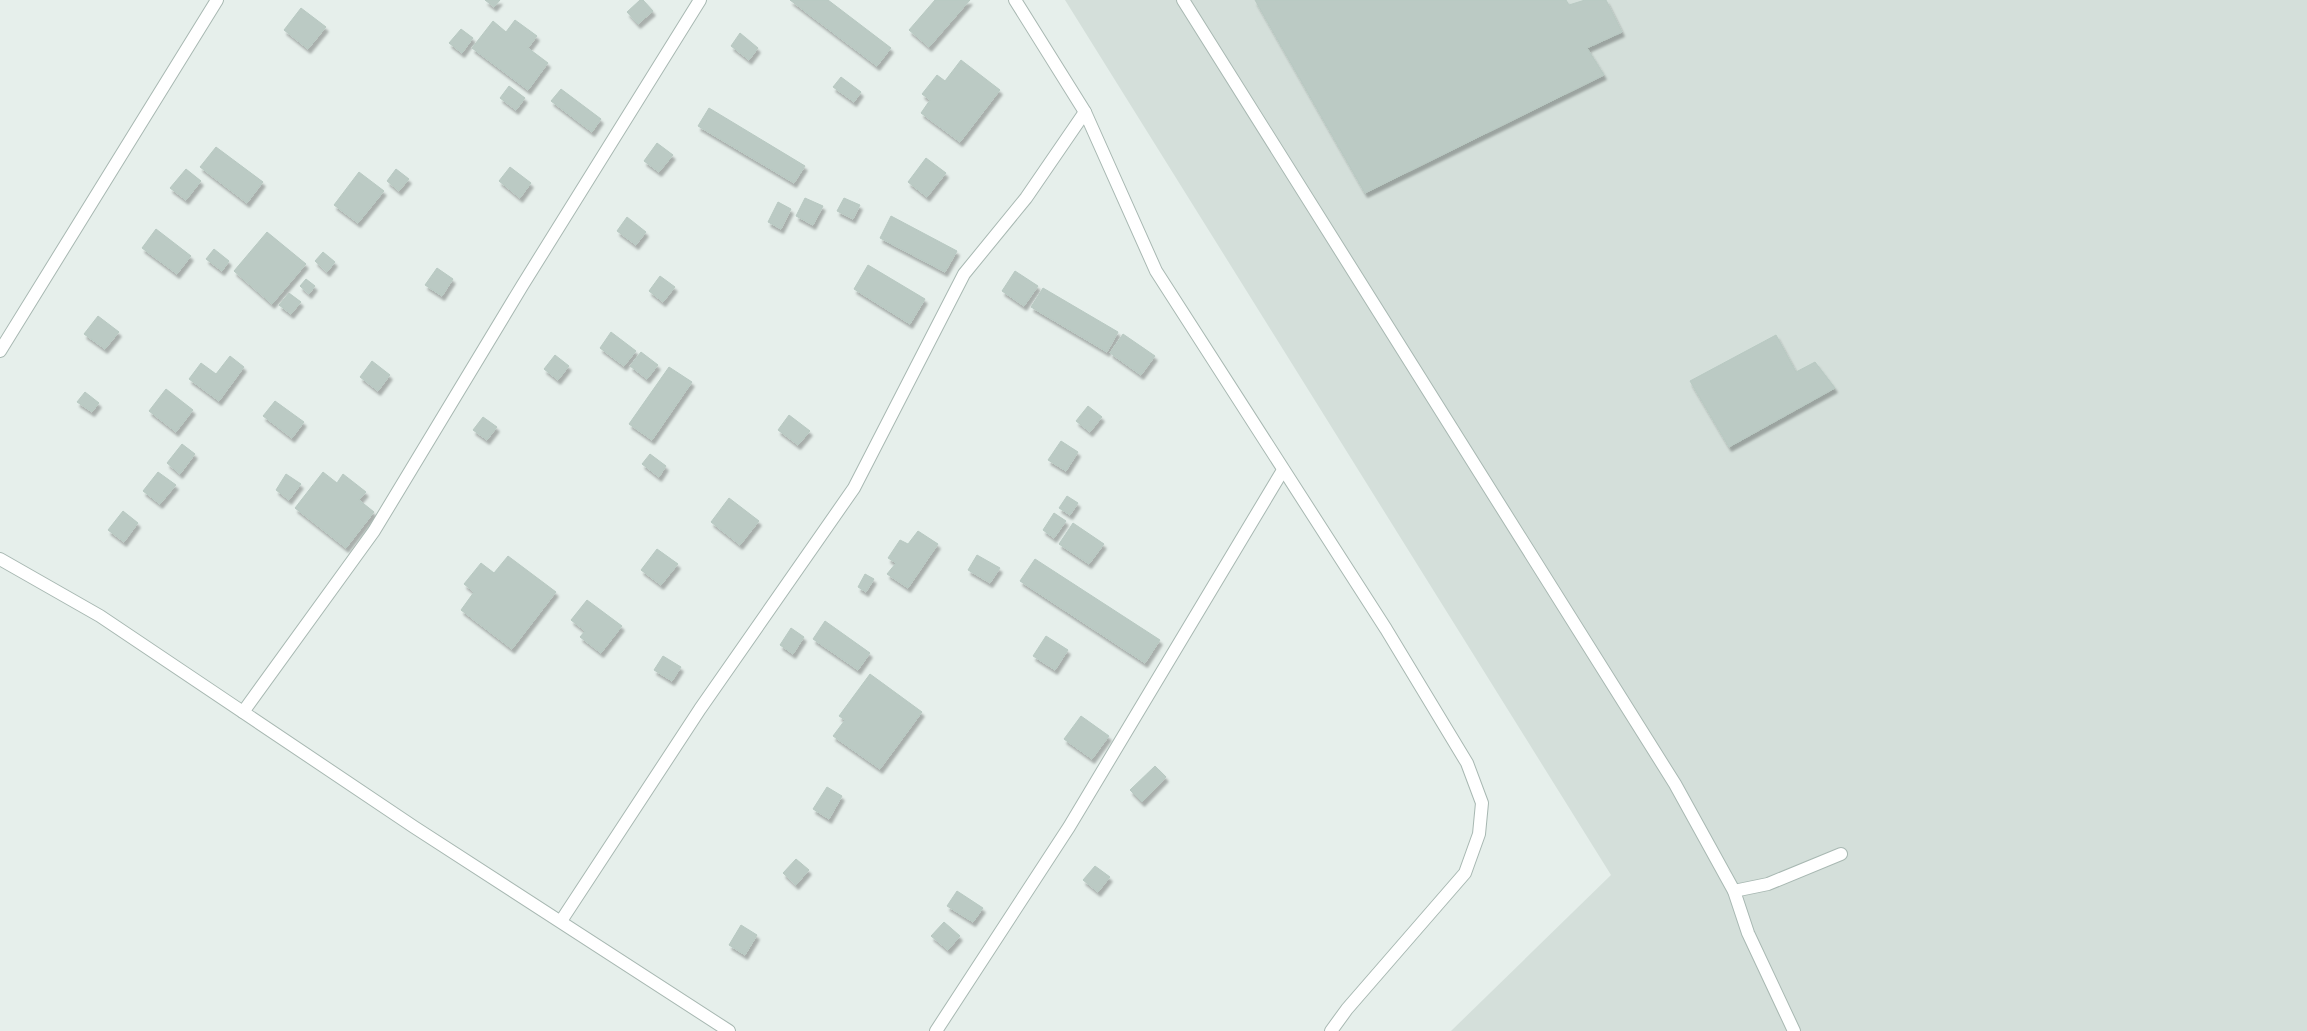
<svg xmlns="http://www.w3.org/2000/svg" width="2307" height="1031" viewBox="0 0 2307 1031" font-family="'Titillium Web',sans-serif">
<defs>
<filter id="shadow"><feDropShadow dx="2.5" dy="4.5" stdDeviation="1" flood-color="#0004"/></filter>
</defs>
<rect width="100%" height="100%" fill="#e6efeb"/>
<polygon fill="#d4dfda" points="1065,0 2307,0 2307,1031 1451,1031 1611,875"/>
<g fill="#bbcac4" stroke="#b8c9c2" filter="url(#shadow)">
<polygon points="485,0 500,0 494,7"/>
<polygon points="640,0 643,0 653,11 638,24 627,12"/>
<polygon points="790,0 828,0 891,48 877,66"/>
<polygon points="935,0 970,0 929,47 909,30"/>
<polygon points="1255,0 1566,0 1569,5 1585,0 1606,0 1622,32 1587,48 1604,75 1365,193"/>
<polygon points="301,8 326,27 308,49 284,30"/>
<polygon points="515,20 537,36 528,48 548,63 528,90 472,48 493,21 506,32"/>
<polygon points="461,29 473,38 462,53 449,43"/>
<polygon points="740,33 758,48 749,60 731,46"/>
<polygon points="961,60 1000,90 960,142 921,113 930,100 922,94 937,75 945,81"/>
<polygon points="841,77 861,92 854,102 833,87"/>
<polygon points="509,86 525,98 516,110 500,98"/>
<polygon points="561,89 601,119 592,132 551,101"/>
<polygon points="709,108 805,166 794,183 698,126"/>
<polygon points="657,143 673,155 659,172 644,161"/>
<polygon points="216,147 263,182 247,203 200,167"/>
<polygon points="926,158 946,173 927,197 908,182"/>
<polygon points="510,167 531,183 520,198 499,181"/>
<polygon points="186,169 201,181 186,200 170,188"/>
<polygon points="396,169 409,179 399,191 387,181"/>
<polygon points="359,172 384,191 358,223 334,205"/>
<polygon points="805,198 823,206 813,225 796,216"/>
<polygon points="844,198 860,205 853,219 837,211"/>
<polygon points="778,202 791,209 781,229 768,222"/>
<polygon points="891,216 957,251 945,272 880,238"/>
<polygon points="627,217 646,232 636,245 617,231"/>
<polygon points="156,229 191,256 177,274 142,248"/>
<polygon points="267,232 306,264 272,304 234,271"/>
<polygon points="214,249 229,261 222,271 206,259"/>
<polygon points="323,252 335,262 327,272 315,261"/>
<polygon points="868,265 925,299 910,324 854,289"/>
<polygon points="437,268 453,279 442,296 425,285"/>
<polygon points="1015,271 1038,286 1024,306 1002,291"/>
<polygon points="660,276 675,287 663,302 649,291"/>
<polygon points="306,279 315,286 309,294 300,286"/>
<polygon points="1043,288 1118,332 1107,352 1031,307"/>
<polygon points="289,293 301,302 291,314 279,305"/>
<polygon points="98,316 119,332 105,349 84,334"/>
<polygon points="611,332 636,351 624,366 600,348"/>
<polygon points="1123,334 1155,356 1141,375 1110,353"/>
<polygon points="1776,335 1796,372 1815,362 1835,388 1729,447 1690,381"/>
<polygon points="641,352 658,365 647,379 630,366"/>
<polygon points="555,355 569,366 558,380 544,369"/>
<polygon points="230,356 244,367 219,401 189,379 201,363 216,374"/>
<polygon points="372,361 390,375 378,391 360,377"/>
<polygon points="669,367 692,382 652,440 629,424"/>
<polygon points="166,389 193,410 176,432 149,411"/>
<polygon points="85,392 99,403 92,412 77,402"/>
<polygon points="275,401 304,422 292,438 263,416"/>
<polygon points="1088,406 1102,417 1090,432 1076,421"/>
<polygon points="789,415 810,431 798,445 778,430"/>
<polygon points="483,417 497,427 487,440 473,430"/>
<polygon points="1061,441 1078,452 1066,471 1048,460"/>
<polygon points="182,444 195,454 180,474 167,463"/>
<polygon points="650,454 666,466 659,477 642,464"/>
<polygon points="158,472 176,485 160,504 143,491"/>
<polygon points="323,472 337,483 343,474 366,492 359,500 374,512 346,548 295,508"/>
<polygon points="286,474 301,484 289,500 276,490"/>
<polygon points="1067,496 1078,503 1070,515 1059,508"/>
<polygon points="729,498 759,521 740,545 711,522"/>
<polygon points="123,511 138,523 124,542 108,530"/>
<polygon points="1054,513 1066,521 1054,538 1043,530"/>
<polygon points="1073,523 1104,544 1089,564 1059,544"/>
<polygon points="918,531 938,544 908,588 887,574 896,563 888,558 900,540 908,544"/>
<polygon points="657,549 678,564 661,585 641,570"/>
<polygon points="977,555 1000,568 990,583 968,570"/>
<polygon points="508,556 556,592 512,649 461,610 474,592 464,584 481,563 494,573"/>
<polygon points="1035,559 1160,640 1145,663 1020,581"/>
<polygon points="865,574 874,579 866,592 858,587"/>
<polygon points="587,600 622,626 601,653 580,637 585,631 571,620"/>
<polygon points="825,621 870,653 858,670 813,639"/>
<polygon points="791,628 804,637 793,654 780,645"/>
<polygon points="1046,636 1068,650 1055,670 1033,656"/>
<polygon points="663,656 681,667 672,681 654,670"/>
<polygon points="870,674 922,712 880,769 833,736 845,720 839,716"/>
<polygon points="1081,716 1109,736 1092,759 1064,739"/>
<polygon points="1155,766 1166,777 1142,802 1130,790"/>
<polygon points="827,787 842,796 829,819 813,809"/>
<polygon points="796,859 809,870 796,885 783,873"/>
<polygon points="1095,866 1110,877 1098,892 1083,880"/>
<polygon points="957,891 983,908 973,922 947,906"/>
<polygon points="944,922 960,936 948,950 931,936"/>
<polygon points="741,925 757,935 745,955 729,945"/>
</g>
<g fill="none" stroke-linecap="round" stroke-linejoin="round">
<defs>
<g id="service">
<polyline points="1183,0 1675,784 1734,891 1748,933 1794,1031"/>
<polyline points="1734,891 1768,884 1841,854"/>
</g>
<g id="minor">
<polyline points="1015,0 1085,112 1156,271 1386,629 1467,763 1482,803 1479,834 1465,873 1347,1009 1331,1031"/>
<polyline points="0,351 217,0"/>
<polyline points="0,559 100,616 414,827 729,1031"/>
<polyline points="243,712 374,531 522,286 700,0"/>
<polyline points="561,921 700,709 854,488 964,274 1026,198 1085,112"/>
<polyline points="936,1031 1069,827 1283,470"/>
</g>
</defs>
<use href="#service" stroke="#a8b8b2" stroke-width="14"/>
<use href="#minor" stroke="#a8b8b2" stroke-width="14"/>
<use href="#service" stroke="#fff" stroke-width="12"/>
<use href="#minor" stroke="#fff" stroke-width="12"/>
</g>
</svg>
